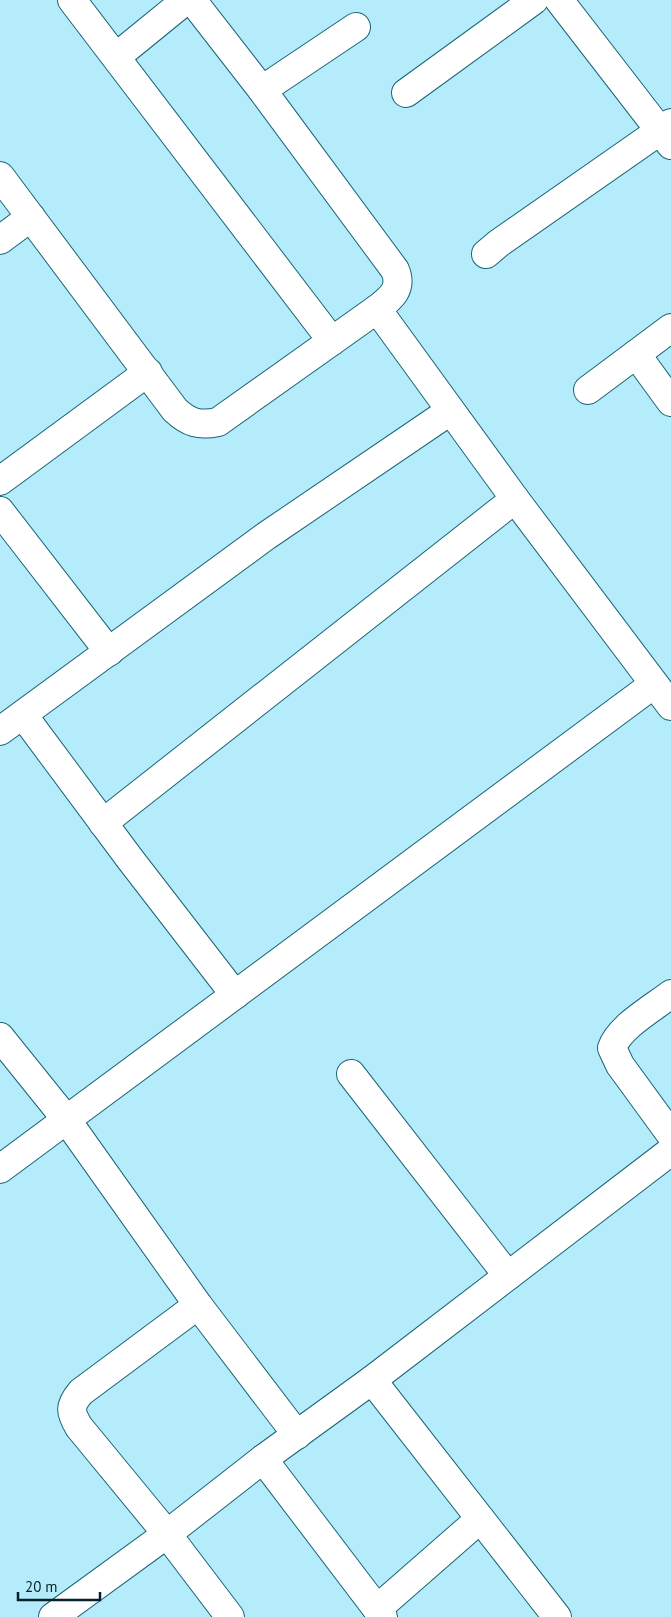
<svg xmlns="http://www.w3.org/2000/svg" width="671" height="1617" viewBox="0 0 671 1617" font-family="'PT Sans',sans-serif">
<rect width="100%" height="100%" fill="#b5ecfc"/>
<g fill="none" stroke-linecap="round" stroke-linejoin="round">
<defs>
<g id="minor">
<polyline points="72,0 332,341 377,309 515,499 671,706"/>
<path d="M192,0L262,90L395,270C403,289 391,298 377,309"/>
<polyline points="559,0 671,145"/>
<polyline points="116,57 186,0"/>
<polyline points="262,90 356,27"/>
<polyline points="406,93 534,0"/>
<path d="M0,176L175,410C189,423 199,426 218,422L332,341"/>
<polyline points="0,240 31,217"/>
<polyline points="486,254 499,243 671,123"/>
<polyline points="636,354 671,402"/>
<polyline points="588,390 671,328"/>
<polyline points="0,481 148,372"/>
<polyline points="0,511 109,652"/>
<polyline points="23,715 130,859 235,995"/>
<polyline points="0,731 266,536 450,411"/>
<polyline points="103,823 515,499"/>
<path d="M671,994C653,1008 619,1027 612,1048L620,1065L671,1135"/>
<polyline points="0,1037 66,1119 198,1305 297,1435"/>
<polyline points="351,1074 508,1276"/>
<polyline points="0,1169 654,684"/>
<path d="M198,1305L81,1392C69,1406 70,1412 79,1427L167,1534L230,1617"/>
<polyline points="372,1380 557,1617"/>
<polyline points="263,1459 383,1617"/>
<polyline points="377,1609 480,1519"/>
<polyline points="53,1617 167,1534 263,1459 372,1380 671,1151"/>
</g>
</defs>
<use href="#minor" stroke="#1a6476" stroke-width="30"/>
<use href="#minor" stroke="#fff" stroke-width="28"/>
</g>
<path d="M18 1592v8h82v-8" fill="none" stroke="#042129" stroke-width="2.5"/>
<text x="25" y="1592" font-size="15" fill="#042129" stroke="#b5ecfc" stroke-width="4" paint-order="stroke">20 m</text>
</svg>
